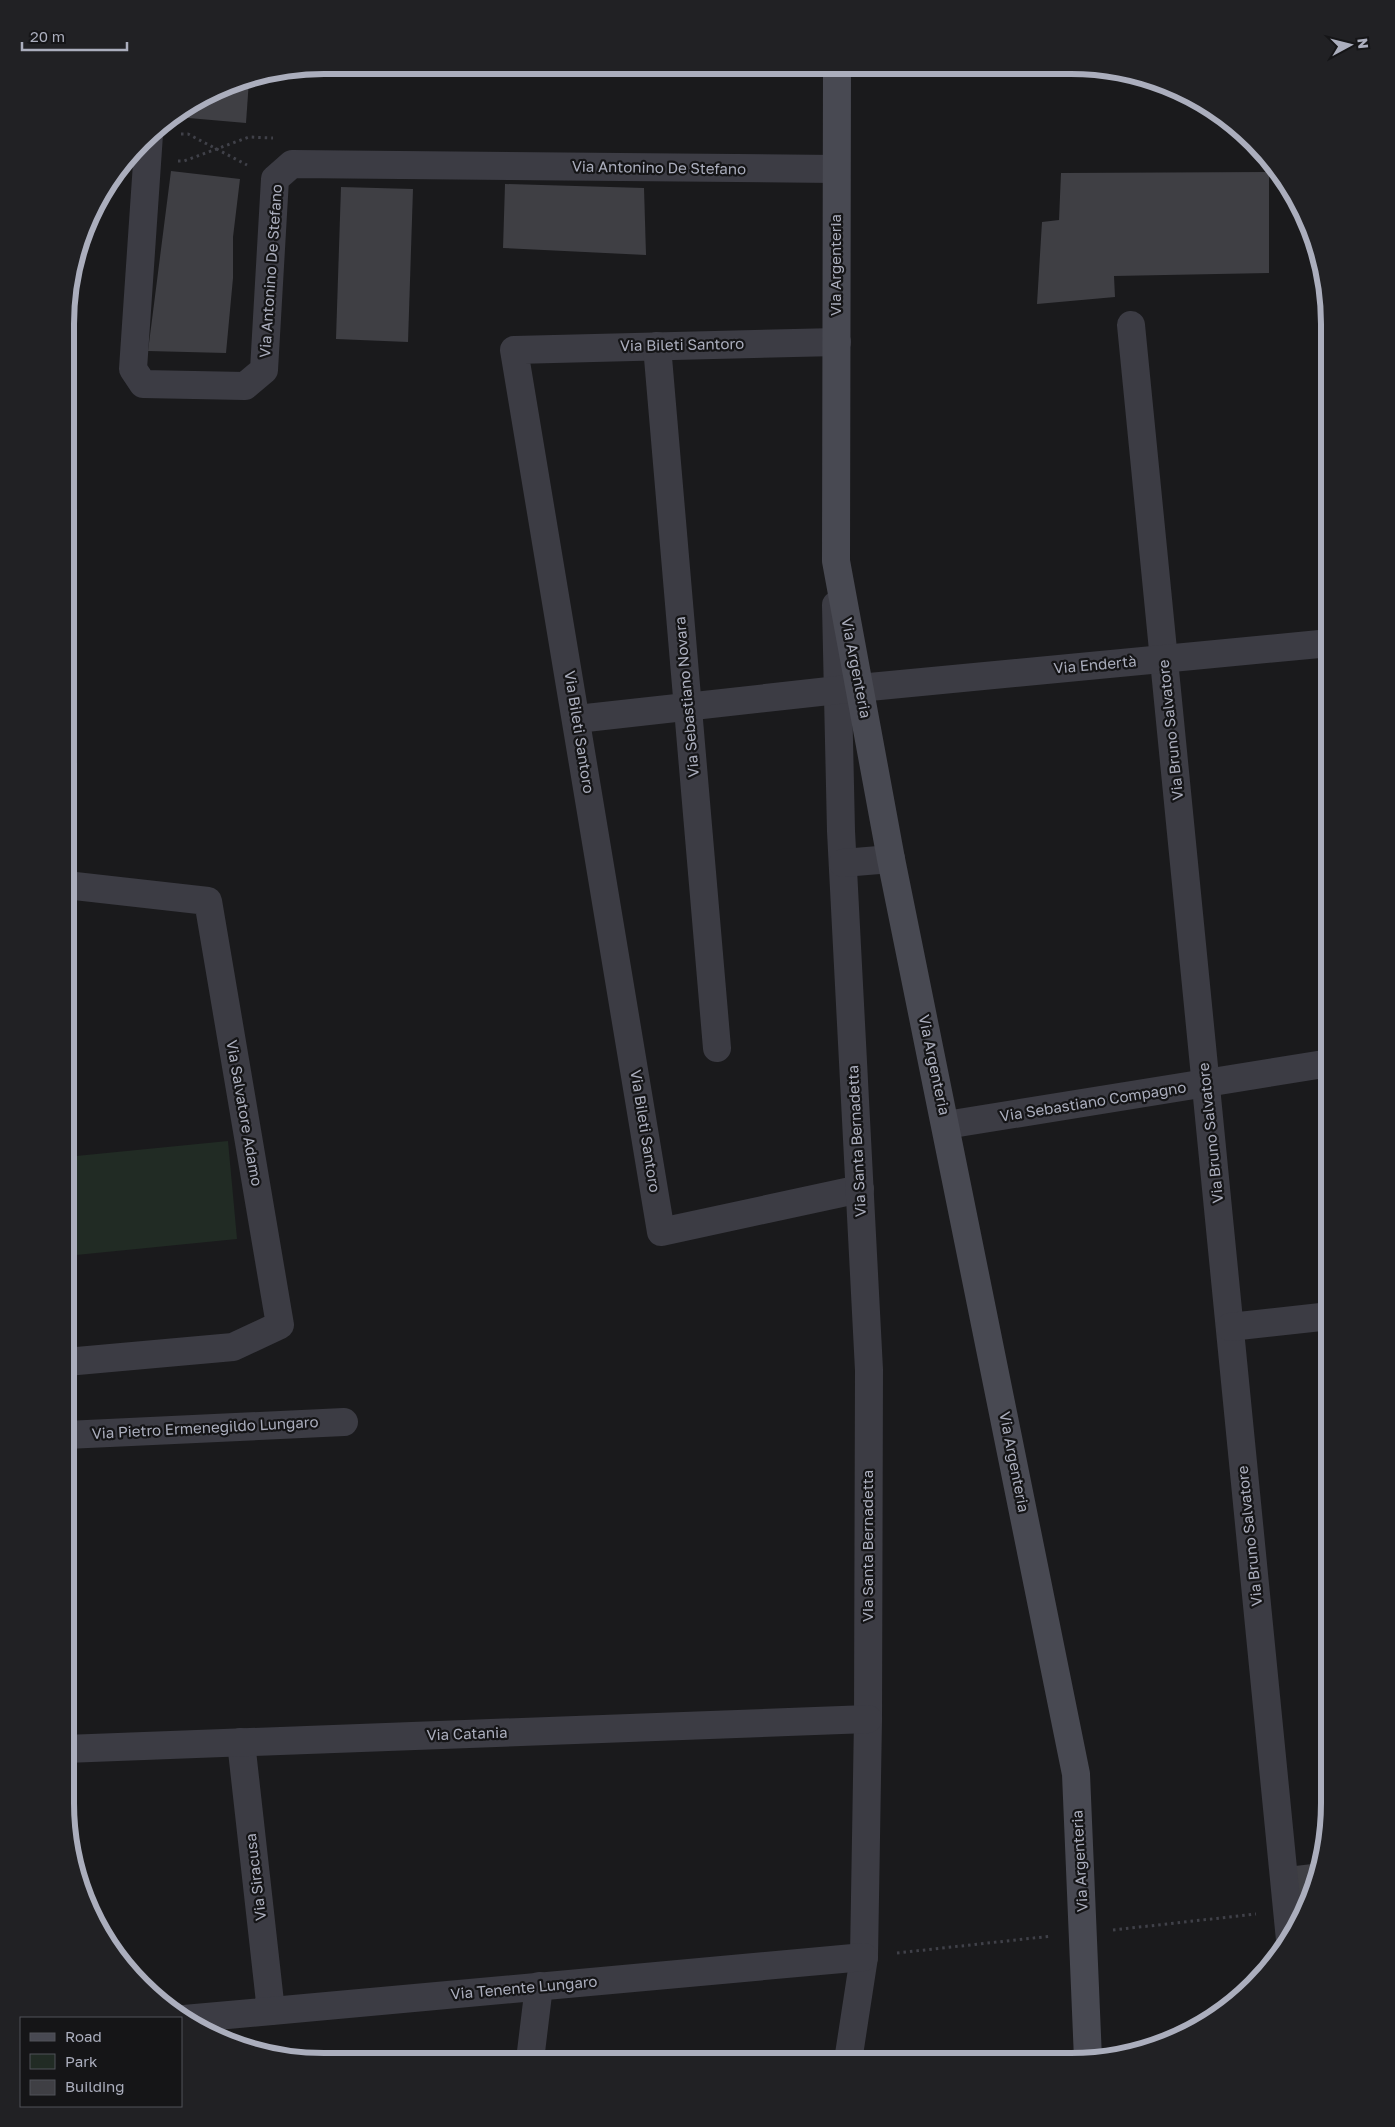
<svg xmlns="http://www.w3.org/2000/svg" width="1395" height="2127" viewBox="0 0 1395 2127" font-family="'Golos Text',sans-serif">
<rect width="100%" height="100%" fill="#1a1a1c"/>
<polygon fill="#212b24" points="228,1141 237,1239 66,1256 66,1157"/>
<g fill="#3f3f44">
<polygon points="249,80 246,123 177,117 177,114 225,85"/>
<polygon points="171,171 240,179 233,237 233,278 226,353 148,351"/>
<polygon points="1269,172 1269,273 1114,276 1115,297 1037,304 1042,222 1059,220 1061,173"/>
<polygon points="505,184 644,188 646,255 503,248"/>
<polygon points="341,187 413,189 408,342 336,339"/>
<polygon points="1321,1863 1316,1887 1312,1896 1298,1897 1295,1866"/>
</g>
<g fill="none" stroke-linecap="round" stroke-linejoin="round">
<g stroke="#404149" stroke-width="3" stroke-dasharray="2.5 4" stroke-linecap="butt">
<polyline points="181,134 188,134 247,165"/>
<polyline points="178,161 184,161 249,137 273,138"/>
<polyline points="1113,1930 1256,1914"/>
<polyline points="897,1953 1052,1936"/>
</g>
<g stroke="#3c3c44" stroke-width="28">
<polyline points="149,134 133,369 143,384 245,386 264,370 275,179 292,164 836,169"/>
<polyline points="1131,325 1290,1940"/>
<polyline points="837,342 514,350 661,1232 860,1189"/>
<polyline points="657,346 717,1048"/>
<polyline points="836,605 841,831 869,1370 868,1719 864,1957 848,2061"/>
<polyline points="577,719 838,690 1330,643"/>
<polyline points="843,863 891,859"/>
<polyline points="946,1125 1330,1063"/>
<polyline points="1230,1327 1330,1316"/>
<polyline points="66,1362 233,1347 280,1325 208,901 66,885"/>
<polyline points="66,1435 344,1422"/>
<polyline points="241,1742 271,2011"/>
<polyline points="65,1749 868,1719"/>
<polyline points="184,2019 864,1957"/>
<polyline points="530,2060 539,1986"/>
</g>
<polyline stroke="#484952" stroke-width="28" points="837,66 836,561 891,859 1076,1774 1088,2059"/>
</g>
<g text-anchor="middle" stroke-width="4.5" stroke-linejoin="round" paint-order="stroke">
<g font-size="15" fill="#abaebd" stroke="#151517">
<text transform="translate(659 168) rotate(1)" y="5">Via Antonino De Stefano</text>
<text transform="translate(836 265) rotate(-90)" y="5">Via Argenteria</text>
<text transform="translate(271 271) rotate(-86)" y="5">Via Antonino De Stefano</text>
<text transform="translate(682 345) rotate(-1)" y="5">Via Bileti Santoro</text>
<text transform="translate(1095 665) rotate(-5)" y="5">Via Endertà</text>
<text transform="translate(856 668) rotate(79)" y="5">Via Argenteria</text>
<text transform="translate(687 697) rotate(-95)" y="5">Via Sebastiano Novara</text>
<text transform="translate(1171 730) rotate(-96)" y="5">Via Bruno Salvatore</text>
<text transform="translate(579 732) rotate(81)" y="5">Via Bileti Santoro</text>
<text transform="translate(934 1065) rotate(78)" y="5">Via Argenteria</text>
<text transform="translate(1093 1102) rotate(-9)" y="5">Via Sebastiano Compagno</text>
<text transform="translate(244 1113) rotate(80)" y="5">Via Salvatore Adamo</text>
<text transform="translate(645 1131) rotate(81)" y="5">Via Bileti Santoro</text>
<text transform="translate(1211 1133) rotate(-96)" y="5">Via Bruno Salvatore</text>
<text transform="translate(857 1141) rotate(-93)" y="5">Via Santa Bernadetta</text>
<text transform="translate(205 1428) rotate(-3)" y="5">Via Pietro Ermenegildo Lungaro</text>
<text transform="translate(1014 1462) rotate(79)" y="5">Via Argenteria</text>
<text transform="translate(1250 1536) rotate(-96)" y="5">Via Bruno Salvatore</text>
<text transform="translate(868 1546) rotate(-90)" y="5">Via Santa Bernadetta</text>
<text transform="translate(467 1734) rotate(-2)" y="5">Via Catania</text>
<text transform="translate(1080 1861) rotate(-93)" y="5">Via Argenteria</text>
<text transform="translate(256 1877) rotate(-97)" y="5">Via Siracusa</text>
<text transform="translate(524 1988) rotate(-5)" y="5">Via Tenente Lungaro</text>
</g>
</g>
<path d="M0 0H1395V2127H0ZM324 74H1071A250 250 0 0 1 1321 324V1803A250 250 0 0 1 1071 2053H324A250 250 0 0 1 74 1803V324A250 250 0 0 1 324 74Z" fill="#212124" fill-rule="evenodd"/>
<path fill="none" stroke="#abaebd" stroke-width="6" d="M324 74H1071A250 250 0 0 1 1321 324V1803A250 250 0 0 1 1071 2053H324A250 250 0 0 1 74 1803V324A250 250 0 0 1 324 74Z"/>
<rect x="20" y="2017" width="162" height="90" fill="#151517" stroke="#515259"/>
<rect x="30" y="2033" width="25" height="8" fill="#484952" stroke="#515259"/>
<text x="65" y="2042" font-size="15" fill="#abaebd">Road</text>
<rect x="30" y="2054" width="25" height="15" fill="#212b24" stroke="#515259"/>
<text x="65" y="2067" font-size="15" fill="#abaebd">Park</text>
<rect x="30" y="2080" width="25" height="15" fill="#3f3f44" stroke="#515259"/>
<text x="65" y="2092" font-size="15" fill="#abaebd">Building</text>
<g transform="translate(1350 45) rotate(83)" stroke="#151517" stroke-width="4" paint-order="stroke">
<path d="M0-4L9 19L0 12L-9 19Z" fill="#abaebd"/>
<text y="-8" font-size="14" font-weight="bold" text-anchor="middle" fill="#abaebd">N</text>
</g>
<path d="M22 42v8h105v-8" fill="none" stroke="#abaebd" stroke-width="2.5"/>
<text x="30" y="42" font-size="15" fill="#abaebd" stroke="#151517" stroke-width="4" paint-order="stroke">20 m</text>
</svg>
